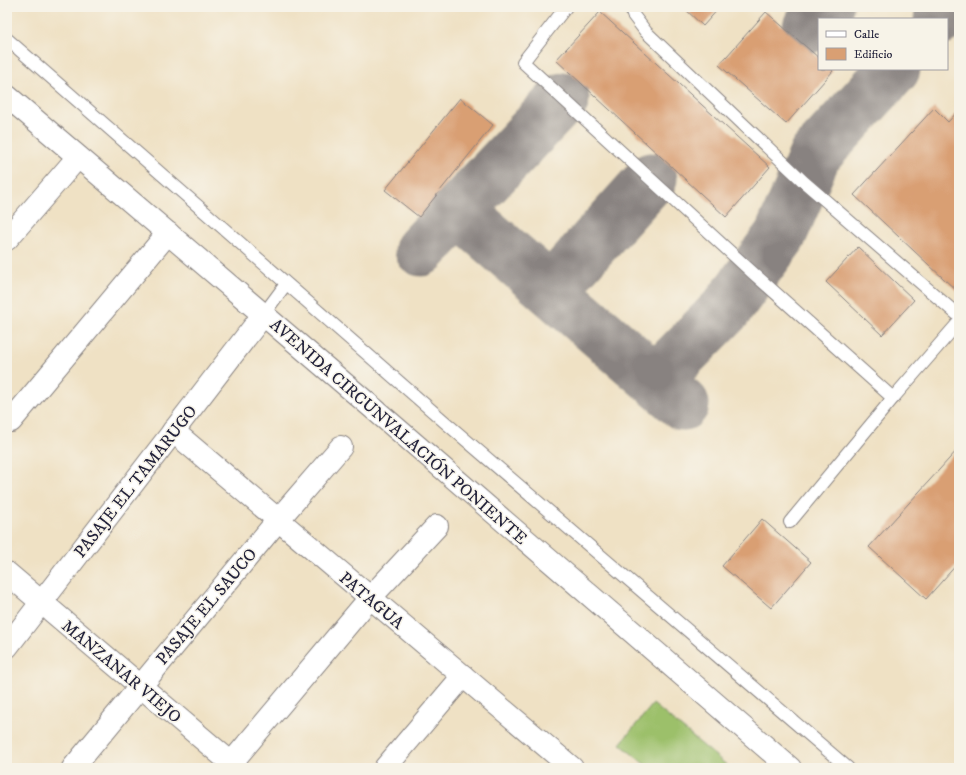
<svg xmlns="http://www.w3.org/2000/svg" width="966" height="775" viewBox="0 0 966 775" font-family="'IM FELL DW Pica',serif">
<rect width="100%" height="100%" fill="#f7f3e8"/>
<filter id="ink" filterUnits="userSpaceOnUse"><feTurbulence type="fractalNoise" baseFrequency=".025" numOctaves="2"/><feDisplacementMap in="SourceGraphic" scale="8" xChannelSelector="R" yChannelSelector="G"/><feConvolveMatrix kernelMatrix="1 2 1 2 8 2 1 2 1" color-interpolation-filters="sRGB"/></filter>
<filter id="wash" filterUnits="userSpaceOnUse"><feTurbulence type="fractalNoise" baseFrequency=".012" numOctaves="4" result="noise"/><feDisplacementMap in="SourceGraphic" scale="16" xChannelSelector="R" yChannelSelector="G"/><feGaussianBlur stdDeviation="0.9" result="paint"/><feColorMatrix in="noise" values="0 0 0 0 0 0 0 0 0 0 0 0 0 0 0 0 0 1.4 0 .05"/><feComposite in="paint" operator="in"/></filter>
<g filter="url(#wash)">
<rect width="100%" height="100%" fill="#efe1c4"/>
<polygon fill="#9cc06a" stroke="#5f7152" points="653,704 729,767 728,768 649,768 620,744"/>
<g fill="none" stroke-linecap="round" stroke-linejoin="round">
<g stroke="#888280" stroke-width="53">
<polyline points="940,19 951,7"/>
<polyline points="809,27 827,7"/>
<polyline points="459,211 683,404"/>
<polyline points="421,250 563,99"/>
<polyline points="551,290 651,179"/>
<polyline points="656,380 726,309 780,236 815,155 894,69"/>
</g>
</g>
<g id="blocks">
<g fill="#d99f73">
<polygon points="683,7 720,7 703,26"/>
<polygon points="600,12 770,167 726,217 556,60"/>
<polygon points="766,12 819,58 819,69 831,69 833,71 786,124 719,65"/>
<polygon points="460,98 493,125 419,217 385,190"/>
<polygon points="934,108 948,122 959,110 958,292 854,195"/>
<polygon points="858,247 914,300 882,335 826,282"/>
<polygon points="959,448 959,562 926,599 869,547"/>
<polygon points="762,519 811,562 771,608 722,566"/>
</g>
</g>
</g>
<g filter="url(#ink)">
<use href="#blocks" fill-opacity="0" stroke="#888280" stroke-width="1"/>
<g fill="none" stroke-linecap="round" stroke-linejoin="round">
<defs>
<g id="service">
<polyline points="566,7 523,62 753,273 893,398 959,322"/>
<polyline points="631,7 633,15 646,32 804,182 959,316"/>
<polyline points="7,39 446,423 848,768"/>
<polyline points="263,315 286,284"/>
<polyline points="790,522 893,398"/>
</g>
<g id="minor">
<polyline points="7,239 78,157"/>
<polyline points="11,421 168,233"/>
<polyline points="173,431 572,768"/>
<polyline points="7,573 237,768"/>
<polyline points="7,647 263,315"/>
<polyline points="73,768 278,520 341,447"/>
<polyline points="227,768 370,598 437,526"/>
<polyline points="385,768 463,676"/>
</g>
<polyline id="tertiary" points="7,96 374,409 790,768"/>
</defs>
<use href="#service" stroke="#888280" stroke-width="14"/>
<use href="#minor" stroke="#888280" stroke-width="24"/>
<use href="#tertiary" stroke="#888280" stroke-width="24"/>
<use href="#service" stroke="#fff" stroke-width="12"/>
<use href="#minor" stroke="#fff" stroke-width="22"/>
<use href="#tertiary" stroke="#fff" stroke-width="22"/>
</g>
</g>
<g text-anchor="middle" stroke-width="3" stroke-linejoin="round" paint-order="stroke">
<g font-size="17" fill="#22223b" stroke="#f7f3e8">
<text transform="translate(399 431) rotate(41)" y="6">AVENIDA CIRCUNVALACIÓN PONIENTE</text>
<text transform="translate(135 481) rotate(-52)" y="6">PASAJE EL TAMARUGO</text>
<text transform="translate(372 600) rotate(40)" y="6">PATAGUA</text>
<text transform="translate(206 606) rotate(-50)" y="6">PASAJE EL SAUCO</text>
<text transform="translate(122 671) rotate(40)" y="6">MANZANAR VIEJO</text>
</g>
</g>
<rect width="966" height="775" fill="none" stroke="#f7f3e8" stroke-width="24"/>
<rect x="818" y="18" width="130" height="52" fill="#f7f3e8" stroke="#a29fa3"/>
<rect x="826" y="31" width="20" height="6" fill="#ffffff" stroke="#a29fa3"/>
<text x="854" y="38" font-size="12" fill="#22223b">Calle</text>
<rect x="826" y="48" width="20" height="12" fill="#d99f73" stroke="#a29fa3"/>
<text x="854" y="58" font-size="12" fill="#22223b">Edificio</text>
</svg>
